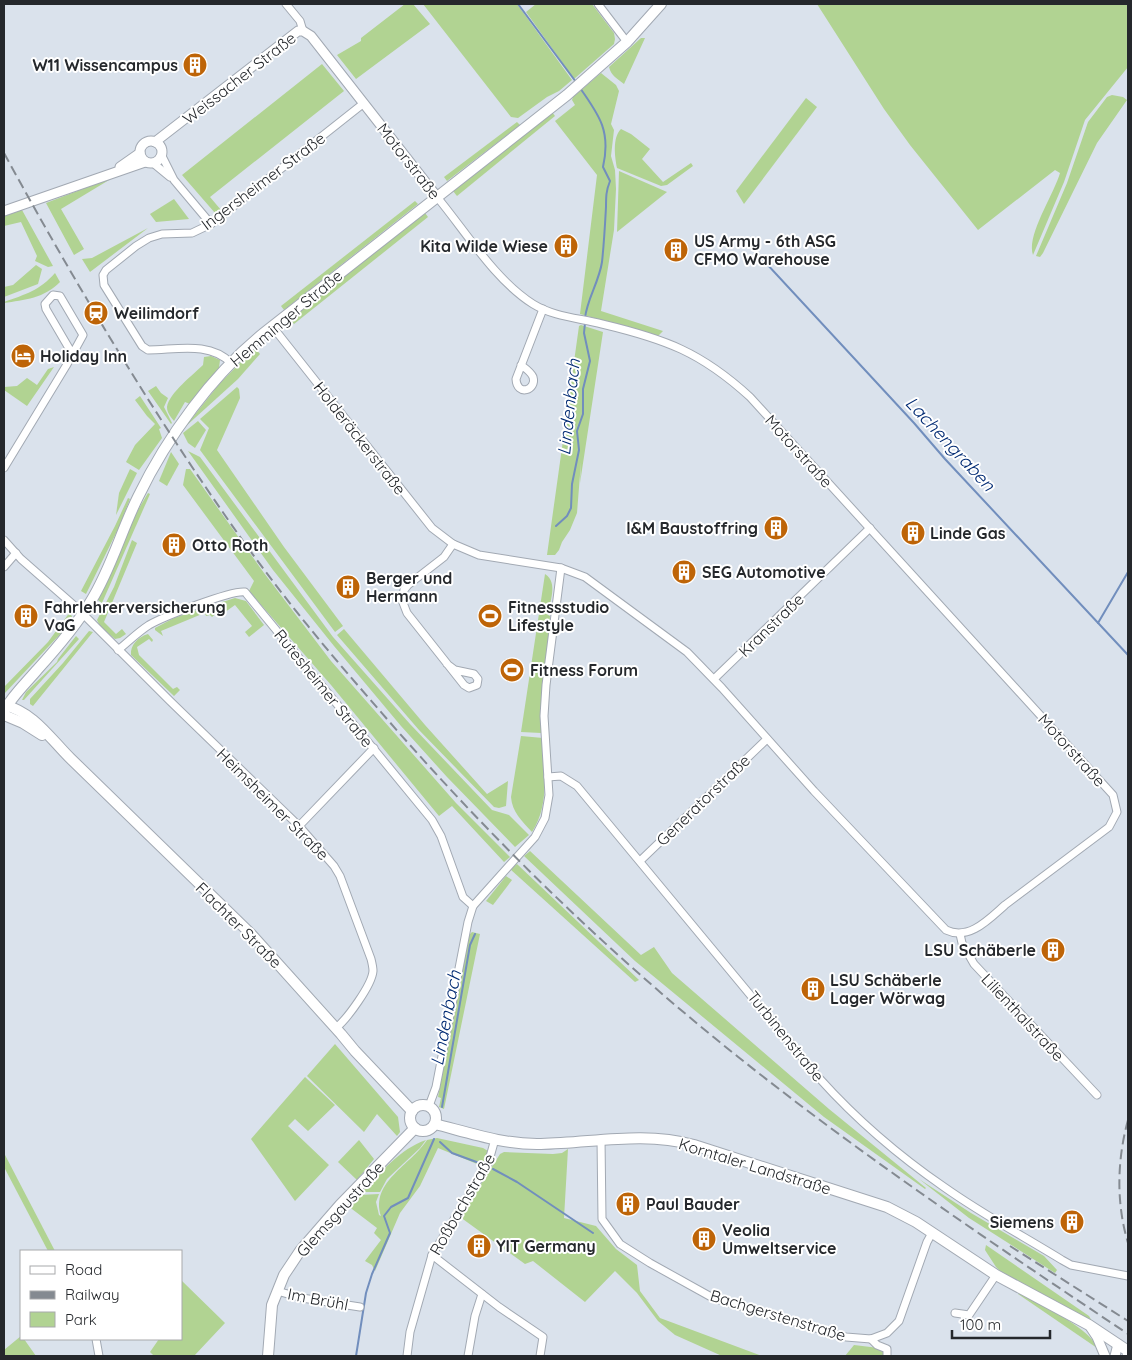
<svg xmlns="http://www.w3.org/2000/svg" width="1132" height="1360" viewBox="0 0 1132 1360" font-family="Quicksand,sans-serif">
<rect width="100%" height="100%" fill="#dae2ec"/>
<g fill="#b1d392">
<polygon points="405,4 413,4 430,24 356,79 337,55 361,41 361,38"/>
<polygon points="423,4 517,4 572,80 559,91 547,97 518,118 511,117"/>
<polygon points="536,4 592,4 614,33 615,39 614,44 574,79 526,12"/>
<path d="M817,4H1128V67L1085,120L1064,182L1033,255C1026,236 1054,194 1060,173L1055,170L978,230L910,145L884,109Z"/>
<path d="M641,38H645L624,84C618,79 611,76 609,67Z"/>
<polygon points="322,64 344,91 210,197 221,210 215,213 182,175"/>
<polygon points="601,73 616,85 619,91 611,124 614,130 611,156 615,170 616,189 614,230 601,311 663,331 658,336 580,314 597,175 555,121 575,105 572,100 573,97"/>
<polygon points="1112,95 1123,97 1127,100 1097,143 1043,253 1040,257 1036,256 1067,183 1088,122 1107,97"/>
<polygon points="806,98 817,107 744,204 736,191"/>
<polygon points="552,112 555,116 457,196 453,191"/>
<polygon points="517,122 520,125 447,181 444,177"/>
<path d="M621,129L631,134L650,149L642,159L663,182L691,163L693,166L667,185L661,186L617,168C615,157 612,138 621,129Z"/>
<polygon points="619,171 667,192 617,232"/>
<polygon points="114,177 61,209 84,249 74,255 46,203"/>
<polygon points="174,199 189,219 156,222 150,214"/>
<polygon points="415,201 418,204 284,310 281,306"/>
<polygon points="22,210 53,266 48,267 35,261 37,256 21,222 4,226 4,215"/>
<polygon points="425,213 428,217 294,324 290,319"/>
<polygon points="148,228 90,272 82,259 92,258"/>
<polygon points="36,265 42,269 38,284 4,297 4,287 13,285"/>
<path d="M55,273L60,282C45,298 24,300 4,303V302C26,294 39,291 55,273Z"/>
<polygon points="581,325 603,332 580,483 581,462 577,513 570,530 562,542 559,550 555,555 547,555 579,326"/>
<polygon points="255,348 260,354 238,379 185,427 220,383"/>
<path d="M211,356L220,360L219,368L190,404L185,402L174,421C171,417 167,413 167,407C169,393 194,374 203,365L204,357Z"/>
<polygon points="54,367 27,406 4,390 4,387 17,386 27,378 37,385 48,369"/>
<polygon points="156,386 161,393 168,398 164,407 172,423 171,424 148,391"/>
<polygon points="237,387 239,389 240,398 217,450 284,547 343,626 335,632 200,450 209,428 200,419"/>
<polygon points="140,396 161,428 159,429 162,438 139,470 126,462 135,445 155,424 147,416 135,400"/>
<polygon points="198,421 206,430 195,448 188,443 183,433"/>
<polygon points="188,451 200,457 333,637 410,724 492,810 509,815 529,835 515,847 447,777 401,726 334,646 273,570"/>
<polygon points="171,452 179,464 167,486 159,481"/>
<polygon points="130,469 137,473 116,515 119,493"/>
<polygon points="186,469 190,469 264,573 331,661 456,803 510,857 504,862 452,806 439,816 331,685 249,591 254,581 183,485"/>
<polygon points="148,493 150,494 102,603 98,600 138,510"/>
<polygon points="128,498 130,499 119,527 86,594 81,591 115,526"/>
<polygon points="132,540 137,543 104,622 116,634 122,629 126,634 120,638 115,639 100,626 97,620 114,587"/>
<path d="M545,574C559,583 549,603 548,615L550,616L541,733L521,732Z"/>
<polygon points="235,598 246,601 264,625 249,637 245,632 252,626 235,605 221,615 218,612 212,617 210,615 206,616 203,608"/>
<polygon points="200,609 202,614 161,631 163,636 155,630 155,628 174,618"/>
<polygon points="70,612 72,617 64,630 4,694 4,687 48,642"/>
<polygon points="344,629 425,725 487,794 508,781 506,806 499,808 494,807 419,730 337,635"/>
<polygon points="89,631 93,632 33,706 30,704 30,699 63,663"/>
<path d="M148,634L153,640L152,642L149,639L137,647L139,655L173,689L177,687L180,690L174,696L131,655C130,645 138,637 148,634Z"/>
<polygon points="76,636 79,639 24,700 22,700 26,692 57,662 58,659"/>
<path d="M521,736L543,738C544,769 550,805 532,832C522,821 512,812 511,797Z"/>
<polygon points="530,851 641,955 654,947 672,973 829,1109 926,1188 925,1189 824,1117 635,961 524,856"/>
<polygon points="517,864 639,980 635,982 510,869"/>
<polygon points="506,876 512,880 493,905 486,901"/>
<polygon points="472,932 480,934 444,1109 439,1107 441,1098 438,1097 469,935"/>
<polygon points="335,1044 398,1117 400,1132 397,1136 377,1114 364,1132 307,1076"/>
<polygon points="305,1077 335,1105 308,1131 295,1119 288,1126 329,1165 295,1201 251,1139"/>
<path d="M437,1138L483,1148L488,1151L482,1166L438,1148L420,1186L400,1213L375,1271L372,1265L365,1261L381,1240L374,1233L377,1228L348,1206L359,1195L379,1194L376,1202L379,1215L381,1216C370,1182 411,1165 427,1140Z"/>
<polygon points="359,1140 374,1159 357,1180 338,1162"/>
<path d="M426,1140L420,1148L387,1179L380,1192H362C381,1172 400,1149 426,1140Z"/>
<polygon points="568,1149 564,1218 596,1226 616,1249 637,1265 640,1291 660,1318 762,1356 722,1356 675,1335 658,1321 637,1293 615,1271 585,1302 533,1261 525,1264 460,1217 500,1154 504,1152 553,1154 562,1153"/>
<polygon points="4,1153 55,1251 48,1251 4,1167"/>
<polygon points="919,1179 971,1213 1044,1256 1057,1270 1055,1273 969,1218"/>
<polygon points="986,1245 1089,1316 1092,1321 1054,1300 1006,1277 996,1267 985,1250"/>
<polygon points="181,1280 225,1323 194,1356 154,1356 150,1352 159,1339 181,1339"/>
<path d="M1020,1293C1037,1301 1093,1331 1097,1348L1018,1294Z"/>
<polygon points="21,1336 21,1339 24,1339 36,1356 4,1356 4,1350"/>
<polygon points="854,1345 887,1349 887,1356 845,1356"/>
</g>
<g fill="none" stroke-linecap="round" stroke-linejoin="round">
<g stroke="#718ebd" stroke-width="2">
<polyline points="518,4 576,82"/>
<path d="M580,88C600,116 611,132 603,167L610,181C606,191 606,197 606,207C605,225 604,244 602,262C599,282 587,299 585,318"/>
<polyline points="753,249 914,423 945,459 1128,655"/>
<polyline points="556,526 567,516 571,508 572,484 579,450 577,431 583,414 583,389 590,361 584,333 585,323"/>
<polyline points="1098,623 1128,572"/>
<polyline points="442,1107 470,945 475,934"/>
<polyline points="440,1142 452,1153 482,1164"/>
<polyline points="493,1169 517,1182 593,1233"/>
<polyline points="356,1356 366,1293 372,1274 390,1233 384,1216 391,1207 408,1198 434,1139"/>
</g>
<defs>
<g id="minor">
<polyline points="286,4 300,21 303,31"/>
<polyline points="598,4 627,42"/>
<polyline points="162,156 174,180 211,224"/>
<polyline points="153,163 170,177"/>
<path d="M272,326L432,528L453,544L479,555L561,568L585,577L687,652L722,688L814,791L946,930C969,941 989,919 1005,905L1109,827L1117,812L1113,795L750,397C701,352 665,339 602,324C579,318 554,317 533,304C495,280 466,232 437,197"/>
<path d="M231,363C209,341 176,350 148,350L142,346L104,285L103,275L106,270L136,246L149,238L162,234L192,233L211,224L364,103"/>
<path d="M521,365C525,368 531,372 533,377C537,390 517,397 516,379L543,309"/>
<polyline points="4,468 66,366 83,335 60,296 53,295 45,304 46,309 70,350 73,352"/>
<path d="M4,540L21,559L78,609L170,701L299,826L334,866L340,876L371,959C372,963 373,967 373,971C372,985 347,1019 336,1028"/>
<polyline points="4,567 16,553"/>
<path d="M118,650C128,642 138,632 149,625C163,617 231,590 245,592L432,820L441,836L463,897L473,906"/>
<polyline points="447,664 455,670 474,674 478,679 477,685 469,688 464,685 407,613 402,600 404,590 408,585 444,557 453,544"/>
<polyline points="714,679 870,528"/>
<path d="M548,777L561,776L577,786L820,1079C857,1120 899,1156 944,1187C982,1214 1023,1236 1062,1260L1071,1265L1128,1276"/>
<polyline points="299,826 374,748"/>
<polyline points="640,861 767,739"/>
<polyline points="960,934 962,943 974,964 1097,1095"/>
<polyline points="429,1106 436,1087 468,922 473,906 535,837 545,818 549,795 544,716 546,685 561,568"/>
<polyline points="601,1139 602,1219 620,1244 650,1263 713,1298 846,1337 871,1339 887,1333 899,1321 927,1242 932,1233"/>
<polyline points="432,1255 499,1307 543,1337 540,1356"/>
<polyline points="277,1291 302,1298 360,1307"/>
<polyline points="955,1313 969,1315 996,1275"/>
<polyline points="96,1339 99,1356"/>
<polyline points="871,1339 877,1345 887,1349 887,1356"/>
<polyline points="407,1356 410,1332 432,1255 488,1164 495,1139"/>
<polyline points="468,1356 475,1316 482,1294"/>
</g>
<g id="tertiary">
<circle cx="151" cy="152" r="11"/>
<polyline points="155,142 298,31 303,31 311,36 437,197"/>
<polyline points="120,167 140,153"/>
<polyline points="4,211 145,162"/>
<polyline points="1091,1328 1097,1337 1105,1356"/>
<polyline points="1115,1356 1118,1344"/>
<polyline points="1127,1356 1128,1356"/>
</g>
<g id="secondary">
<path d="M4,705C33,712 50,738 70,758L251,934L341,1034L355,1051L412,1111"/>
<path d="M4,711C12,696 26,683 37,670C57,648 76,626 91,601C111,569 121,531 138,497C167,437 212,375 264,333L567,95L627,42L661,4"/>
<polyline points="4,715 23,723 42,735"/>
<circle cx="423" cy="1118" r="13"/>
<path d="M435,1124C470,1133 505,1145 541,1144C594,1143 642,1131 694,1145L887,1207L916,1222L996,1275L1089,1325L1128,1351"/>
<polyline points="268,1356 272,1305 284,1275 300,1251 340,1205 415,1128"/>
</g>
</defs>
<use href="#minor" stroke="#a2a9b3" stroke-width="9"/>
<use href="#tertiary" stroke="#a2a9b3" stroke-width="11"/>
<use href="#secondary" stroke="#a2a9b3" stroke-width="12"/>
<use href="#minor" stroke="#fff" stroke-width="7"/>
<use href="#tertiary" stroke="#fff" stroke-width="9"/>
<use href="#secondary" stroke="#fff" stroke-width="10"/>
<g stroke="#848a91" stroke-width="2" stroke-dasharray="10 5" stroke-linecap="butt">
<path d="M4,153C77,287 155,417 243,541C282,595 324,647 368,697C456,800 551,897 653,986C801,1115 965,1225 1128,1334"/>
<path d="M1128,1120C1117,1160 1116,1203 1128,1243"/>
<polyline points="1010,1246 1128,1321"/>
</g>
</g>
<defs>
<symbol id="building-disc" viewBox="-11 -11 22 22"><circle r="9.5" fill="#be6407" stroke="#fff"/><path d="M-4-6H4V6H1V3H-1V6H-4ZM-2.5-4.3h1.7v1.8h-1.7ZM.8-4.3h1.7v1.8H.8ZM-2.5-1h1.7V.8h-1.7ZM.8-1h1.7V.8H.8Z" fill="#fff"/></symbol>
<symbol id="station-disc" viewBox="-11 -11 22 22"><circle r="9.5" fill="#be6407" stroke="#fff"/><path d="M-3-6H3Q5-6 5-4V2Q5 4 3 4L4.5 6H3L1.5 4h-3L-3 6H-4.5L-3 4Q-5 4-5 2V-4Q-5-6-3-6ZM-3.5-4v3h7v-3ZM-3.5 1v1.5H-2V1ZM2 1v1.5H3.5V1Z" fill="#fff"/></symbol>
<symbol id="hotel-disc" viewBox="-11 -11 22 22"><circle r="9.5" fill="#be6407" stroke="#fff"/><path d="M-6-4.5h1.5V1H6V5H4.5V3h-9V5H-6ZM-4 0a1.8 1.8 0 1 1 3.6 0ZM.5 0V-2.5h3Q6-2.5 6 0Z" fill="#fff"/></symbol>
<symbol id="stadium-disc" viewBox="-11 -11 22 22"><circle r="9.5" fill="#be6407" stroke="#fff"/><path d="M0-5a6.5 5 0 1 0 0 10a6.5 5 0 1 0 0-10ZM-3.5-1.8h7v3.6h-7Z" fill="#fff"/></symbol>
</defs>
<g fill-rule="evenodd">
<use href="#building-disc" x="181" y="51" width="28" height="28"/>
<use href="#building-disc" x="552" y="232" width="28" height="28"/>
<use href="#building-disc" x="662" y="236" width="28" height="28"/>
<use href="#station-disc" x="82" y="299" width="28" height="28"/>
<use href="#hotel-disc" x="9" y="342" width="28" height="28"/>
<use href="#building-disc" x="762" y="514" width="28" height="28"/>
<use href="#building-disc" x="899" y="519" width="28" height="28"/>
<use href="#building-disc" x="160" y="531" width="28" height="28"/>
<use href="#building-disc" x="670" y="558" width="28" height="28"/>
<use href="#building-disc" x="334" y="573" width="28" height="28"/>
<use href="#building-disc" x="12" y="602" width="28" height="28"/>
<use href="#stadium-disc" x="476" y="602" width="28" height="28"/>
<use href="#stadium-disc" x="498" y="656" width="28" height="28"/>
<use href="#building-disc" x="1039" y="936" width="28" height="28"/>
<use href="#building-disc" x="799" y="975" width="28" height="28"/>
<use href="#building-disc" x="614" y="1190" width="28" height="28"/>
<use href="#building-disc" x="1058" y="1208" width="28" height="28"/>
<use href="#building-disc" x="690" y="1225" width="28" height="28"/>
<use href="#building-disc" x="465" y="1232" width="28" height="28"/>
</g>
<g text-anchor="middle" stroke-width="4" stroke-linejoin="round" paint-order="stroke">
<g font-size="16" font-weight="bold" fill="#25282c" stroke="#fff" text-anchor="start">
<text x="178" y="71" text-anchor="end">W11 Wissencampus</text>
<text x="694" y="247">US Army - 6th ASG<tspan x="694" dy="18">CFMO Warehouse</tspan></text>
<text x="548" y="252" text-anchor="end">Kita Wilde Wiese</text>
<text x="114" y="319">Weilimdorf</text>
<text x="40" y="362">Holiday Inn</text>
<text x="758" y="534" text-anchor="end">I&amp;M Baustoffring</text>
<text x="930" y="539">Linde Gas</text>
<text x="192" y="551">Otto Roth</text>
<text x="702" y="578">SEG Automotive</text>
<text x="366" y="584">Berger und<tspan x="366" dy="18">Hermann</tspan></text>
<text x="44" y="613">Fahrlehrerversicherung<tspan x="44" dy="18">VaG</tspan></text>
<text x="508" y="613">Fitnessstudio<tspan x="508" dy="18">Lifestyle</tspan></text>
<text x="530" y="676">Fitness Forum</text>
<text x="1036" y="956" text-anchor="end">LSU Schäberle</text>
<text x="830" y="986">LSU Schäberle<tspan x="830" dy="18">Lager Wörwag</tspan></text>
<text x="646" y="1210">Paul Bauder</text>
<text x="1054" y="1228" text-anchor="end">Siemens</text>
<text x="722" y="1236">Veolia<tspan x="722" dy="18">Umweltservice</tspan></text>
<text x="496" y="1252">YIT Germany</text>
</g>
<g font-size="16" fill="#25282c" stroke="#fff">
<text transform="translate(239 78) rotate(-38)" y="6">Weissacher Straße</text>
<text transform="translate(409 161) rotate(52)" y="6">Motorstraße</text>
<text transform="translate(263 181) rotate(-37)" y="6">Ingersheimer Straße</text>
<text transform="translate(286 318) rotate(-40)" y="6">Hemminger Straße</text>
<text transform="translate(360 438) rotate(52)" y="6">Holderäckerstraße</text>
<text transform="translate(799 451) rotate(48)" y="6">Motorstraße</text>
<text transform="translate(771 625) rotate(-44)" y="6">Kranstraße</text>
<text transform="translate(324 688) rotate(51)" y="6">Rutesheimer Straße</text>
<text transform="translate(1072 750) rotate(48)" y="6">Motorstraße</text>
<text transform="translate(703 800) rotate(-44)" y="6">Generatorstraße</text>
<text transform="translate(273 804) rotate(45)" y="6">Heimsheimer Straße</text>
<text transform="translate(239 925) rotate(45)" y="6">Flachter Straße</text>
<text transform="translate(1023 1017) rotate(47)" y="6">Lilienthalstraße</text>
<text transform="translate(786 1036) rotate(51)" y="6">Turbinenstraße</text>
<text transform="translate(755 1166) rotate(17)" y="6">Korntaler Landstraße</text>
<text transform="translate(462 1204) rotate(-60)" y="6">Roßbachstraße</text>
<text transform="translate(340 1209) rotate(-48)" y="6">Glemsgaustraße</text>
<text transform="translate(318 1299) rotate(11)" y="6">Im Brühl</text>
<text transform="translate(778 1315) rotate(17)" y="6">Bachgerstenstraße</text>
</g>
<g font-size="18" font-style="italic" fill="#002a73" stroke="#fff">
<text transform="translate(569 407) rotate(-84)" y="6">Lindenbach</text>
<text transform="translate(950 444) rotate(47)" y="6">Lachengraben</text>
<text transform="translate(446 1018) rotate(-79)" y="6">Lindenbach</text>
</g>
</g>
<rect width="1132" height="1360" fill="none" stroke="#25282c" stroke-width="10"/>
<rect x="20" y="1250" width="162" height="90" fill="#ffffff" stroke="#a8a9ab"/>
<rect x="30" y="1266" width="25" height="8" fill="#ffffff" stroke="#a8a9ab"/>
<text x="65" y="1275" font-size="15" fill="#25282c">Road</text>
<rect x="30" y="1291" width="25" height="8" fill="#848a91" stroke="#a8a9ab"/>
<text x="65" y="1300" font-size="15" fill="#25282c">Railway</text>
<rect x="30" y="1312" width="25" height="15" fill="#b1d392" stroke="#a8a9ab"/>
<text x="65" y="1325" font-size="15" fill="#25282c">Park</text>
<path d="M952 1330v8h98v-8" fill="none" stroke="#25282c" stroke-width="2.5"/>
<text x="960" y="1330" font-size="15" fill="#25282c" stroke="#ffffff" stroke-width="4" paint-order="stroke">100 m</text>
</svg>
